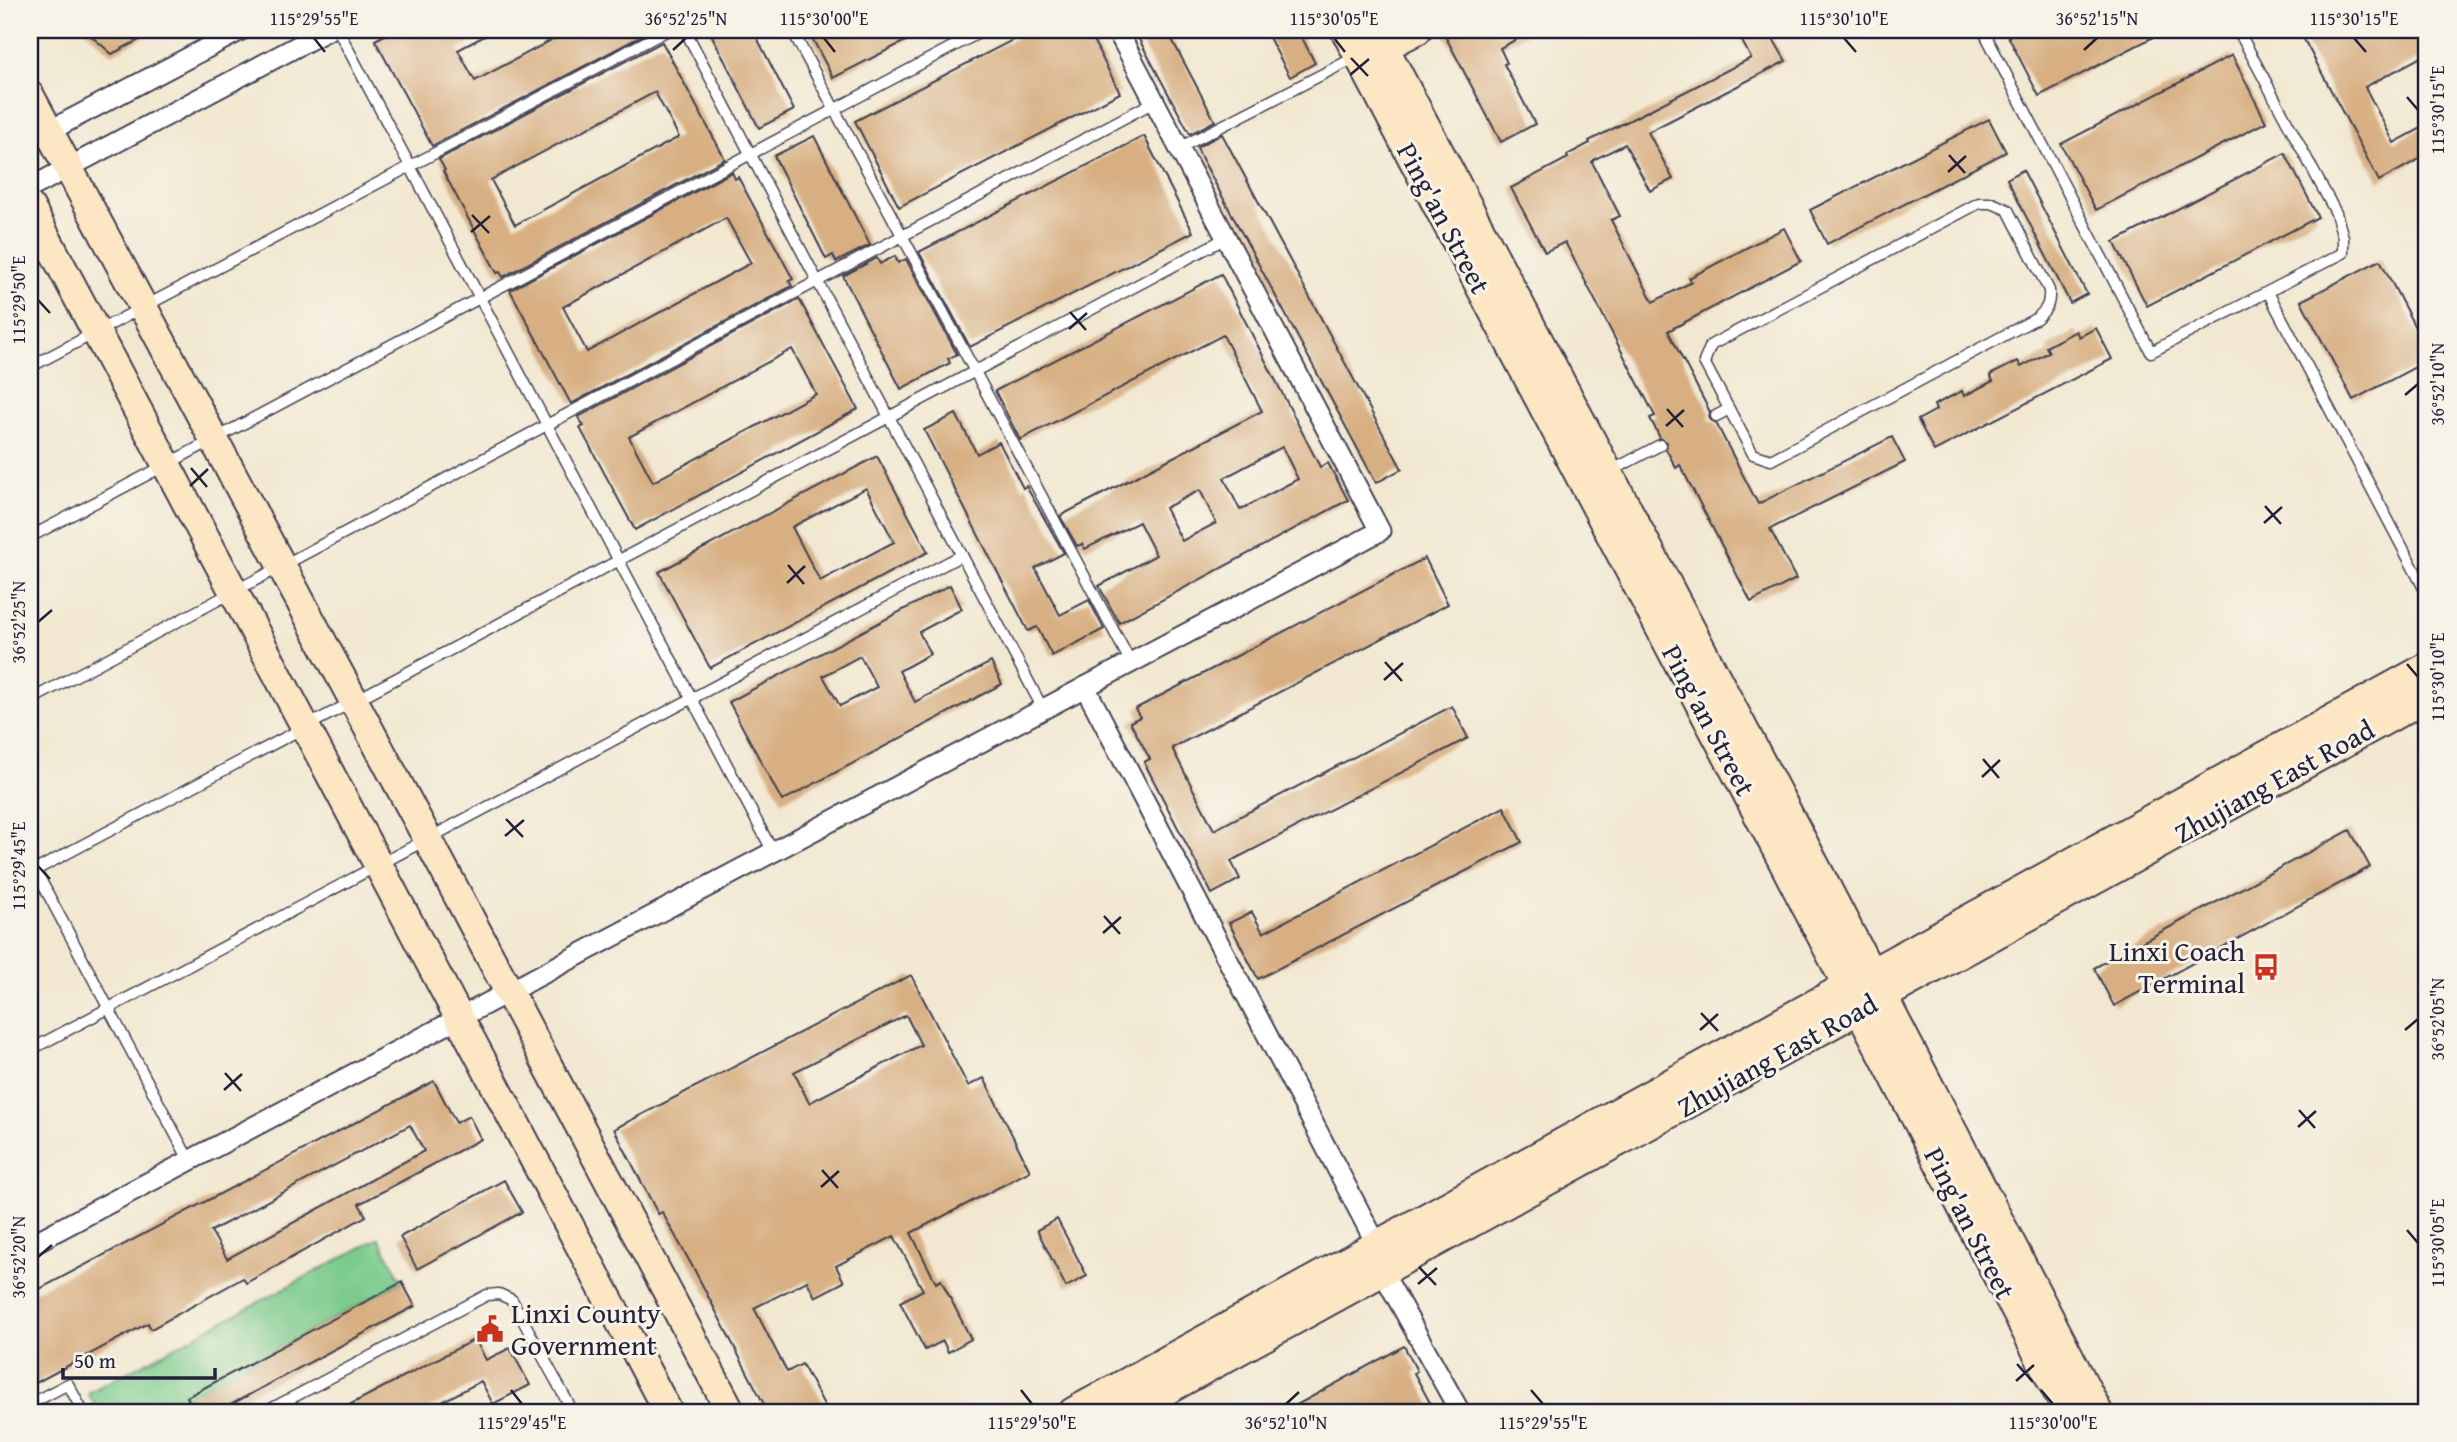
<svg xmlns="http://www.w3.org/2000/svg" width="2457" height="1442" viewBox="0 0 2457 1442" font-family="'Gentium Book Plus',serif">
<rect width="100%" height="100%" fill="#f7f3e8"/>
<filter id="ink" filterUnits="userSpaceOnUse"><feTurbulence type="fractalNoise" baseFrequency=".0143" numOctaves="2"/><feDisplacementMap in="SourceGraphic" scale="14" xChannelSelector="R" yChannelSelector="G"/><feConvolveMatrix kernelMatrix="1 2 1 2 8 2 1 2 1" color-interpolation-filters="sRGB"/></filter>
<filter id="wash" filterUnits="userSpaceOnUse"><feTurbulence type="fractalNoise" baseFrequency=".00686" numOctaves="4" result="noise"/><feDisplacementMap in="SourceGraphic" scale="28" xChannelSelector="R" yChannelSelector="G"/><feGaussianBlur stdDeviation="1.57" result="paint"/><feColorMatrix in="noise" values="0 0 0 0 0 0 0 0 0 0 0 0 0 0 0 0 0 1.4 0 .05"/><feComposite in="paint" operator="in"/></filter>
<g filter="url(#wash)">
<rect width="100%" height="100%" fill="#f2e8d1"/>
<polygon fill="#7acb8c" stroke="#4e7664" stroke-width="2" points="379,1238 402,1282 160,1412 99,1412 88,1393"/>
<g id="blocks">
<g fill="#d7af82" fill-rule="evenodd">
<polygon points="84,30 158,30 112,54"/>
<polygon points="395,30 496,30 458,50 475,81 570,30 653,30 432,146 375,40"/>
<polygon points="709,30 753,30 794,110 759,128"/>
<polygon points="808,30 927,30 833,78"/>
<polygon points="1032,30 1088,30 1120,93 899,207 855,121"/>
<polygon points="1134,30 1167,30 1215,121 1190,134"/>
<polygon points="1265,30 1298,30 1315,63 1290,77"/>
<polygon points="1442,30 1534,30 1500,48 1507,63 1504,64 1535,124 1501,142"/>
<polygon points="1736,30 1768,30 1786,61 1648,132 1673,179 1650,191 1625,144 1595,159 1592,162 1620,216 1611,220 1653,302 1692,282 1689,278 1784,228 1801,261 1668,331 1710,412 1709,419 1716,423 1758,504 1892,437 1905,462 1770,529 1796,579 1751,602 1680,465 1676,468 1666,449 1667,442 1660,438 1650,418 1655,416 1565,242 1545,252 1511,188 1568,158 1567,155 1590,143 1589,141 1751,58"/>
<polygon points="2019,30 2167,30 2039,96 2008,36"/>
<polygon points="2299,30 2427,30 2427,54 2365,87 2394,143 2427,125 2427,155 2379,181"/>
<path d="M662,42L725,159L503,277L500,272L497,273L443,171L445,170L439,159ZM655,92L679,137L515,225L491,180Z"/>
<polygon points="2232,55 2266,122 2096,210 2061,144"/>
<polygon points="1989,119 2006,152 1827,244 1810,210"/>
<polygon points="1222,134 1402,469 1376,483 1200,155 1197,147"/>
<polygon points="814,136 870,245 836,262 833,255 826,259 774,156"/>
<polygon points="1144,136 1193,232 970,347 919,252"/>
<polygon points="2285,153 2318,217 2147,306 2114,242"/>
<polygon points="2023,170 2087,294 2070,303 2007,179"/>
<path d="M732,172L735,179L738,177L793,279L789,281L792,286L571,404L510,290ZM726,218L751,263L587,352L563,307Z"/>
<polygon points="895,256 898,263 906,259 957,354 948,359 950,363 901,389 843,276 877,258 880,264"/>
<polygon points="2380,260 2418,333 2427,327 2427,361 2353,400 2301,301"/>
<path d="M1221,274L1320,467L1328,463L1348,500L1119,623L1099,586L1156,555L1139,522L1085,549L1082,544L1077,546L1060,516L1262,411L1223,335L1020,440L995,391ZM1282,447L1298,479L1240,510L1224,478ZM1200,490L1216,523L1182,541L1165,508Z"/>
<path d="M799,299L858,409L635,530L580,428L584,426L578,417ZM792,349L816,394L653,482L629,437Z"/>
<polygon points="2096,328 2112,359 1934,451 1918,420 1936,410 1934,405 1962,391 1964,396 1993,381 1990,375 2018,361 2021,367 2049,352 2046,347 2076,331 2079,337"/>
<polygon points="956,414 977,454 999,442 1023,488 1026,486 1064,553 1035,568 1060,615 1089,600 1104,629 1052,656 1037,627 1028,631 924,430"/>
<path d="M877,456L928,552L710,668L659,572ZM866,488L894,542L820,581L792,527Z"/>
<polygon points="1425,558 1448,604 1172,748 1214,830 1452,706 1468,738 1231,861 1240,879 1212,894 1144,762 1150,759 1130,722 1140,717 1135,709"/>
<path d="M950,585L962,609L919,632L930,654L899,671L915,702L991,662L1002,684L782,801L729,702ZM860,656L877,687L840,706L823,676Z"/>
<polygon points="1504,807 1522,842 1258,979 1229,923 1252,912 1263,933"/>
<polygon points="2350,830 2370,867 2114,1006 2094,968"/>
<path d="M911,975L968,1086L984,1078L1030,1171L911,1233L936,1283L941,1280L971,1339L948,1352L943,1341L925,1350L900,1302L923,1290L894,1236L836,1266L844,1282L815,1297L807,1281L754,1308L787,1372L802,1364L828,1412H768L695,1271L662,1212L658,1214L614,1129ZM906,1015L921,1045L809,1103L794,1072Z"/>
<path d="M434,1081L456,1123L469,1116L481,1139L359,1204L366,1216L246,1283L243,1278L151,1329L148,1323L30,1386V1294ZM410,1125L424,1151L227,1259L211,1231Z"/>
<polygon points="504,1180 522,1212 417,1269 400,1237"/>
<polygon points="1057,1219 1087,1276 1066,1287 1037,1230"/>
<polygon points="402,1282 415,1306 217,1412 195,1412 187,1397"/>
<polygon points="475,1339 486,1360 510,1348 530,1385 493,1404 481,1381 423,1412 336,1412"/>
<polygon points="1404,1346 1417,1371 1414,1373 1435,1412 1284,1412"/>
</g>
</g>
</g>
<g filter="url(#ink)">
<use href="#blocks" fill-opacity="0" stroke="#414052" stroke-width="2"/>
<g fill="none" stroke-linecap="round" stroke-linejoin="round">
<defs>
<g id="lane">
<polyline points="338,30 773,852"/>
<polyline points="685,30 1043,709"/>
<polyline points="792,30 1131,663"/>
<polyline points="1983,30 2151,352 2343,253 2343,237 2336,213 2238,30"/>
<polyline points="1179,148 1356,57"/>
<path d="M1979,203H1992L2008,210L2049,290C2050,304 2047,309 2037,318L1771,460L1753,454L1704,362L1711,345Z"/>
<polyline points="2268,292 2427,594"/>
<polyline points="30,367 668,30"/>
<polyline points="1716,416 1729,409"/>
<polyline points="1611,471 1660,445"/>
<polyline points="30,537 984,30"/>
<polyline points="30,700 1154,102"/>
<polyline points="30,860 189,1160"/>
<polyline points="30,873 1226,238"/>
<polyline points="30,1050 962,555"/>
<polyline points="30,1404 68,1384 83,1412"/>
<polyline points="265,1412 487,1295 499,1294 512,1300 573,1412"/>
</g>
<g id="street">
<polyline points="30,141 241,30"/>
<polyline points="30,188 328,30"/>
<polyline points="1085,687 1377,1245"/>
<polyline points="30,1245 1380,531 1117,30"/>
<polyline points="1382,1271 1460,1412"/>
</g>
<g id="secondary">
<polyline points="1345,30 1780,856 2068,1412"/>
<polyline points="1375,30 1804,844 2098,1412"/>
<polyline points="1384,47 1417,30"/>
<polyline points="30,96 447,875 731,1412"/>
<polyline points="30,207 668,1412"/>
<polyline points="1073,1412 2427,667"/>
<polyline points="1127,1412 2427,697"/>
</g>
</defs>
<use href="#lane" stroke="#414052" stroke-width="13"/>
<use href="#street" stroke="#414052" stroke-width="23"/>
<use href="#secondary" stroke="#414052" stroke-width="32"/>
<use href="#lane" stroke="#fff" stroke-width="10"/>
<use href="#street" stroke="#fff" stroke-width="19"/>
<use href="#secondary" stroke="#fce6c4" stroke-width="28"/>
</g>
</g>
<path fill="none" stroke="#22223b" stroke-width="2.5" d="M314,38L325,52M824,38L835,52M1334,38L1345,52M1844,38L1856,52M2354,38L2366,52M673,50L686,38M2084,50L2097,38M1351,58L1368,76M1350,75L1369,59M2407,97L2418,110M1949,155L1965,173M1948,172L1966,156M472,215L489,233M471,232L490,216M38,300L50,313M1070,312L1086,330M1069,329L1087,313M2405,395L2418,384M1667,409L1683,427M1666,426L1684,410M191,468L207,487M190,486L208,469M2265,506L2281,524M2264,523L2282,507M788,565L804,584M787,583L805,566M38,622L52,610M1385,662L1402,681M2407,664L2418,677M1384,680L1403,663M1983,759L1999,778M1982,777L2000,760M506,819L523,837M505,836L524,820M38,866L50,879M1104,916L1120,934M1103,933L1121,917M1701,1013L1718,1031M1700,1030L1718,1014M2405,1030L2418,1019M225,1073L241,1091M224,1090L242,1074M2299,1110L2315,1128M2298,1127L2316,1111M822,1170L838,1188M821,1187L839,1171M2407,1230L2418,1243M38,1257L52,1245M1419,1267L1436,1285M1418,1284L1437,1268M2017,1364L2033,1382M2016,1381L2034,1365M511,1390L522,1404M1021,1390L1032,1404M1531,1390L1543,1404M2041,1390L2053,1404M1286,1404L1299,1392"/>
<defs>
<symbol id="bus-bare" viewBox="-9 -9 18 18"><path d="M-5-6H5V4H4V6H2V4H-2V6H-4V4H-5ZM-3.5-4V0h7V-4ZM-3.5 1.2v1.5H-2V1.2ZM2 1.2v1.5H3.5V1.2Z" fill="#c8321e" stroke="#f7f3e8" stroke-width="2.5" paint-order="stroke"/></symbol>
<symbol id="civic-bare" viewBox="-9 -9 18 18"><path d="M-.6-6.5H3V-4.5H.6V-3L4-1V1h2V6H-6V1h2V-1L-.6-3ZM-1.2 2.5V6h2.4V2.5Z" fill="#c8321e" stroke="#f7f3e8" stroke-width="2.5" paint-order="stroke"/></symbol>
</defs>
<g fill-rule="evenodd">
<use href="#bus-bare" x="2247" y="948" width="38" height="38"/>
<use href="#civic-bare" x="471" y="1310" width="38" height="38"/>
</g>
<g text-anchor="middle" stroke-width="6" stroke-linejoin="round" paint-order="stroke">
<g font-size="28" fill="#22223b" stroke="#f7f3e8">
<text transform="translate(1444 218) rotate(62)" y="10">Ping'an Street</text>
<text transform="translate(1709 720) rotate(62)" y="10">Ping'an Street</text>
<text transform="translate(2274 781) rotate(-29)" y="10">Zhujiang East Road</text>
<text transform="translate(1777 1055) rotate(-29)" y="10">Zhujiang East Road</text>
<text transform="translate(1970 1223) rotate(63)" y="10">Ping'an Street</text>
</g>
<g font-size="28" fill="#22223b" stroke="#f7f3e8" text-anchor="end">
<text x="2245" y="961">Linxi Coach<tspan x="2245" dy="32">Terminal</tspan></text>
<text x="511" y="1323" text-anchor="start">Linxi County<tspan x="511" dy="32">Government</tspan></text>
</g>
</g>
<rect width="2457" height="1442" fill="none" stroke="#f7f3e8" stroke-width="77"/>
<path d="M63 1368v10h152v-10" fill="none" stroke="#22223b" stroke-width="3.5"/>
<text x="74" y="1368" font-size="21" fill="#22223b" stroke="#f7f3e8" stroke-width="5" paint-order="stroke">50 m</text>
<rect x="38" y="38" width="2380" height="1366" fill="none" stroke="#22223b" stroke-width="2.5"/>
<g font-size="18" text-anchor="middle" fill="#22223b">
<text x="314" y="25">115°29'55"E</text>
<text x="686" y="25">36°52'25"N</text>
<text x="824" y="25">115°30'00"E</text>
<text x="1334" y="25">115°30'05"E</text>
<text x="1844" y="25">115°30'10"E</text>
<text x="2097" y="25">36°52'15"N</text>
<text x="2354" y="25">115°30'15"E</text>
<text transform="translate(2438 110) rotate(-90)" y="6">115°30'15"E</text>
<text transform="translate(19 300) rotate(-90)" y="6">115°29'50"E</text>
<text transform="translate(2438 384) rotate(-90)" y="6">36°52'10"N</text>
<text transform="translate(19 622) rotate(-90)" y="6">36°52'25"N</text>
<text transform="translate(2438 677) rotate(-90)" y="6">115°30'10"E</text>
<text transform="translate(19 866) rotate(-90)" y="6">115°29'45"E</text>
<text transform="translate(2438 1019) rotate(-90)" y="6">36°52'05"N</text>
<text transform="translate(2438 1243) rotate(-90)" y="6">115°30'05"E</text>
<text transform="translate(19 1257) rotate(-90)" y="6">36°52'20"N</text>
<text x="522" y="1429">115°29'45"E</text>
<text x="1032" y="1429">115°29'50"E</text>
<text x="1286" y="1429">36°52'10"N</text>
<text x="1543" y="1429">115°29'55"E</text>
<text x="2053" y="1429">115°30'00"E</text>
</g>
</svg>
